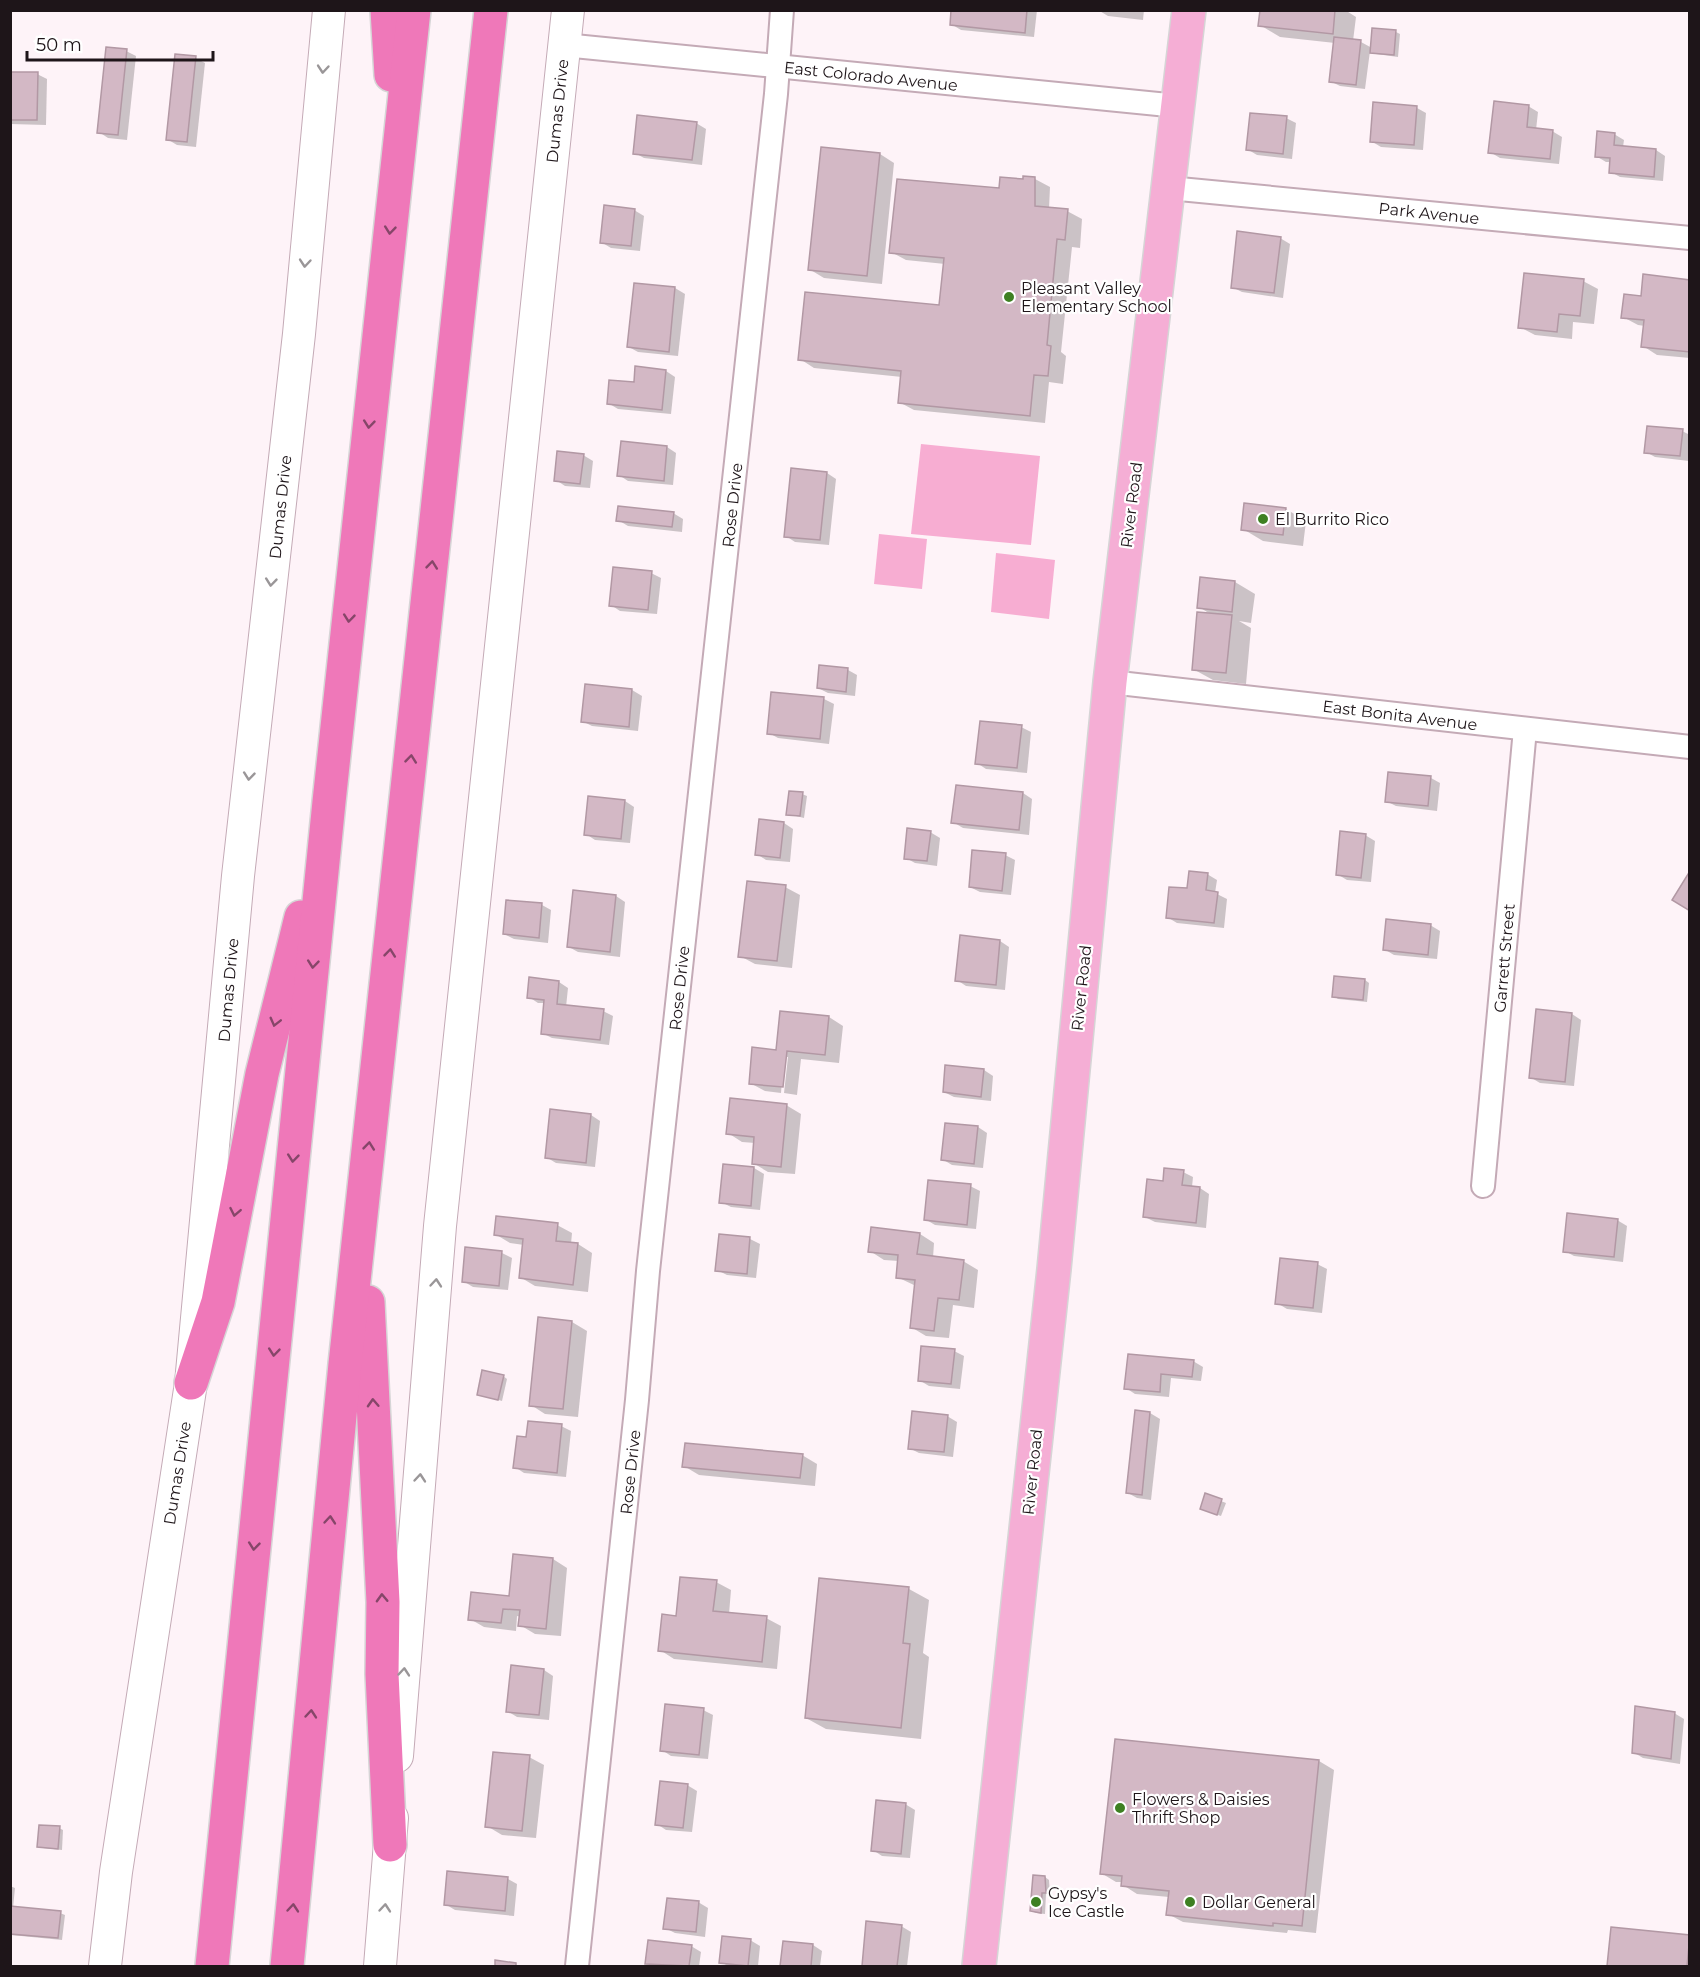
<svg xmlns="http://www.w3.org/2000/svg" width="1700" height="1977" viewBox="0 0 1700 1977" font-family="Montserrat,sans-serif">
<rect width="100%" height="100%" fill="#fef3f8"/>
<g fill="#f7add2">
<polygon points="921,444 1040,456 1031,545 911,534"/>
<polygon points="879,534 927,539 922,589 874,584"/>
<polygon points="996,553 1055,560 1049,619 991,612"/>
</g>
<g fill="#0003">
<polygon points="953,10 1037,10 1034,37 961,30 951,24"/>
<polygon points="1098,10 1144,10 1143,20 1108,16"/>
<polygon points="1261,10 1345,10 1356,17 1353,41 1361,42 1372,48 1374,29 1396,32 1400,34 1398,57 1376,54 1370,51 1365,89 1340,86 1330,81 1335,43 1280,37 1260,25"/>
<polygon points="126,51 136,56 127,140 108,138 99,132"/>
<polygon points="195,58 205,63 196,147 177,145 167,139"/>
<polygon points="10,74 37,74 47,79 46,125 10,124"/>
<polygon points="1528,106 1538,112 1536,130 1552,131 1562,137 1559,164 1500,158 1490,152"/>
<polygon points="1417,108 1426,113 1423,150 1381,147 1371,141"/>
<polygon points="1286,118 1296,123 1292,159 1257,155 1247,149"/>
<polygon points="696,123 706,129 702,165 644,158 635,153"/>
<polygon points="1614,134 1624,140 1623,147 1656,150 1665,156 1663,181 1620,177 1611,172 1611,162 1606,162 1596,156"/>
<polygon points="880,154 894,163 882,284 824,278 809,269"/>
<polygon points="1035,179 1050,187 1049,209 1067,211 1082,219 1080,248 1072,247 1061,352 1066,356 1063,384 1049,382 1045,423 914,410 899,402 902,377 814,368 800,359 940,307 945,264 906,260 891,252 1000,190"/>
<polygon points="634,210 644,216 640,251 611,248 601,242"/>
<polygon points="1280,238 1290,244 1283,298 1242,292 1232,287"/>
<polygon points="1583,281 1598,289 1594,324 1573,322 1572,339 1535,335 1520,327"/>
<polygon points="1690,281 1690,358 1657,355 1643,346 1645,326 1638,325 1623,317 1642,298"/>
<polygon points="635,284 675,288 685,294 678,356 638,352 629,347"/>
<polygon points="666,371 675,377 671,414 618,409 608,403 635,384"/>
<polygon points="1682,431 1690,435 1689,461 1655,457 1646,452"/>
<polygon points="667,447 676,453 673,485 628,481 619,475"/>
<polygon points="583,455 593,461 590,488 565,486 556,480"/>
<polygon points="827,473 836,479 829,545 795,542 786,536"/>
<polygon points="1286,509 1306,521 1303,546 1263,541 1243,529"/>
<polygon points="673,513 683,519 682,532 628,526 618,520"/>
<polygon points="651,573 661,578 657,614 620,611 611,605"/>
<polygon points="1202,579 1235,582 1255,594 1251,623 1239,621 1251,628 1246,684 1213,680 1193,669 1212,615 1199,607"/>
<polygon points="848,670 857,675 855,696 828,693 818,688"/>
<polygon points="586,686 632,690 642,696 638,731 592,726 582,721"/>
<polygon points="773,693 824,699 834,704 829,744 778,738 769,733"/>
<polygon points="1021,727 1031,732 1027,773 986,769 977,763"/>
<polygon points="1431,778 1440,783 1437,811 1396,806 1386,801"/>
<polygon points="957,786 1023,793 1032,799 1029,835 963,828 953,822"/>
<polygon points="802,794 807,796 804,818 788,814"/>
<polygon points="625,801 634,807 630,843 595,840 586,834"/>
<polygon points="784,823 793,829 790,862 766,860 757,854"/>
<polygon points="930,832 940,838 937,866 915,863 906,858"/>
<polygon points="1365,835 1375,841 1371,882 1347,880 1337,874"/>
<polygon points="1005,855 1015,860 1011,895 980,892 970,887"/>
<polygon points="1207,874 1217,880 1215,893 1227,899 1224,928 1177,923 1167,917 1188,890"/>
<polygon points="785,887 800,895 792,968 755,964 740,956"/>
<polygon points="616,896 625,902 620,957 578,952 569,947"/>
<polygon points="508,901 542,905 551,910 548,943 514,939 504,934"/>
<polygon points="1430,925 1440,931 1437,959 1394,955 1384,949"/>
<polygon points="1000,941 1009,947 1005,990 966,986 957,980"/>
<polygon points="1365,980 1369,983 1367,1002 1338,999 1334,996"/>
<polygon points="559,982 568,988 566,1007 603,1011 613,1016 609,1045 552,1038 542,1033 546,1003 538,1003 529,997"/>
<polygon points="1572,1014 1581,1020 1574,1086 1540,1083 1530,1077"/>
<polygon points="829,1017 843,1026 839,1063 801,1059 797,1095 784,1093 788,1057 784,1057 781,1093 765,1091 750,1083 777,1051"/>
<polygon points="984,1070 993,1076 991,1101 954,1097 944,1092"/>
<polygon points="786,1105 801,1114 795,1174 768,1172 753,1163 755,1143 742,1142 728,1133"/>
<polygon points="591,1115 600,1121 595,1167 556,1163 546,1157"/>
<polygon points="978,1127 987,1133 983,1168 952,1165 942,1159"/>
<polygon points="724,1165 754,1168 764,1174 760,1210 731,1207 721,1202"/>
<polygon points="1183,1172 1193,1177 1192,1187 1200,1188 1209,1194 1206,1228 1155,1222 1145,1217 1164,1182"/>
<polygon points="970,1186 980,1191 976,1229 935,1225 925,1219"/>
<polygon points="1617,1220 1627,1226 1623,1262 1574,1256 1565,1251"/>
<polygon points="557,1225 572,1233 571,1244 578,1244 592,1253 588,1292 535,1286 520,1277 524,1245 510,1243 495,1234"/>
<polygon points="920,1234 934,1243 933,1258 963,1261 978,1270 974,1308 953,1305 949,1338 926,1336 911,1327 916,1286 897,1277 899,1261 884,1260 870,1251"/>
<polygon points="721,1235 750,1239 760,1244 756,1278 727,1275 717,1270"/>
<polygon points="467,1249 502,1253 512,1258 508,1290 473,1287 463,1281"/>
<polygon points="1317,1264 1327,1269 1322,1313 1287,1309 1277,1303"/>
<polygon points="540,1319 572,1322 587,1331 578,1417 545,1414 531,1405"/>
<polygon points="954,1351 964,1356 960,1389 929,1386 919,1380"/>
<polygon points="1129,1355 1193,1361 1203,1367 1201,1381 1171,1378 1169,1397 1135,1394 1126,1388"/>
<polygon points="503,1376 507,1379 502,1401 479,1394"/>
<polygon points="1136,1412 1150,1413 1160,1419 1151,1500 1137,1498 1128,1493"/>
<polygon points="947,1416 957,1422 953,1457 919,1453 909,1448"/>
<polygon points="561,1426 571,1431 566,1477 524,1473 515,1467 528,1438"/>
<polygon points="802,1455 817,1464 815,1486 699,1475 684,1466"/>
<polygon points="1206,1495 1226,1503 1221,1516 1201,1509"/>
<polygon points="553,1559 567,1568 561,1636 535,1634 520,1625 521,1617 517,1616 516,1631 484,1627 470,1619 510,1598"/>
<polygon points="716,1582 731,1590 729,1614 766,1618 781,1626 777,1669 674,1659 660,1650 677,1618"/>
<polygon points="909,1589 929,1600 923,1653 929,1657 921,1739 826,1729 806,1718"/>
<polygon points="544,1670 553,1676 549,1720 517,1717 507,1711"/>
<polygon points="703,1710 713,1715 708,1759 671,1756 662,1750"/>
<polygon points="1674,1713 1684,1719 1680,1764 1643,1758 1633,1752"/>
<polygon points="529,1757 544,1765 536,1838 502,1835 487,1826"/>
<polygon points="1319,1761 1334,1770 1316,1933 1288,1930 1287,1933 1183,1922 1168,1914 1169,1897 1137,1894 1123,1885 1123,1882 1116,1882 1101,1873"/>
<polygon points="687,1785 697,1791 692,1832 666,1830 657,1824"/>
<polygon points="905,1804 915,1810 910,1858 882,1856 873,1850"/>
<polygon points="59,1828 63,1830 62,1850 43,1848 39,1846"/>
<polygon points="1045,1877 1049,1880 1050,1895 1046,1894 1045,1914 1036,1913 1032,1911"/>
<polygon points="508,1879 517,1884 514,1916 455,1910 445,1904"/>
<polygon points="10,1886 15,1888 13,1908 60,1913 65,1915 62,1940 11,1935 10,1941"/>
<polygon points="698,1902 708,1908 705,1937 675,1933 665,1928"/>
<polygon points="868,1923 901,1926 911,1932 907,1966 863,1966"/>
<polygon points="1613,1929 1689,1937 1690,1966 1609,1966"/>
<polygon points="750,1940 760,1946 758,1966 728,1966 721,1962"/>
<polygon points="784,1942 813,1945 822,1951 820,1966 782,1966"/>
<polygon points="691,1946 701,1952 699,1966 652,1966 647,1963"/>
</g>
<g fill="#d3b8c5" stroke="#b298a4" stroke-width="1.5">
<polygon points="951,10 1027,10 1025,33 950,25"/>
<polygon points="1260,10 1335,10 1333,34 1258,26"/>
<polygon points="1372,28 1396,30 1394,55 1370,53"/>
<polygon points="1334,37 1361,40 1356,85 1329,82"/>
<polygon points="106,47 127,49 118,135 97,133"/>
<polygon points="175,54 196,56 187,142 166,140"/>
<polygon points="10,72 38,72 37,120 10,120"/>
<polygon points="1494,101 1529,105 1527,127 1553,130 1550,159 1488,153"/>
<polygon points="1373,102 1417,106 1414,145 1370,142"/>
<polygon points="1250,113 1287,116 1283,154 1246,150"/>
<polygon points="637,115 697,122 692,160 633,154"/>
<polygon points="1597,131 1615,133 1614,145 1656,149 1654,177 1609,173 1610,158 1595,157"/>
<polygon points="821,147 880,153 867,276 808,270"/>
<polygon points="1023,176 1035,177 1035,206 1068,209 1065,240 1057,239 1047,345 1051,346 1048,376 1034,375 1030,416 898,403 901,371 798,360 805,292 939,305 944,258 889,253 897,179 999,188 1000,177 1023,179"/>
<polygon points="604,205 635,209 631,246 600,243"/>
<polygon points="1237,231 1281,237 1274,293 1231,288"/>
<polygon points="1524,273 1584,279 1580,316 1559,314 1557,332 1518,328"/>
<polygon points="1643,274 1690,280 1690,352 1641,347 1644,320 1621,318 1624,294 1641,296"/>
<polygon points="634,283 675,287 669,352 627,347"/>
<polygon points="635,366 666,370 662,410 607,404 609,380 634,382"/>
<polygon points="1647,426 1683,429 1680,456 1644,453"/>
<polygon points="621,441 667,446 664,481 617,476"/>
<polygon points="557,451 584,454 580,484 554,481"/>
<polygon points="791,468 827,472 820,540 784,537"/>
<polygon points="1244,503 1286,508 1283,535 1241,530"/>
<polygon points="618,506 674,512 672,527 616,521"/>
<polygon points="613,567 652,571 648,610 609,606"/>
<polygon points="1200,577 1235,581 1232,612 1197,608"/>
<polygon points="1197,612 1232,615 1226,673 1192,670"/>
<polygon points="819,665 848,668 846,692 817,688"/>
<polygon points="585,684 632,689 629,727 581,722"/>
<polygon points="771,692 824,697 820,739 767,734"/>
<polygon points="980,721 1022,725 1017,768 975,764"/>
<polygon points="1388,772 1431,776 1428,806 1385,802"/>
<polygon points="956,785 1023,792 1019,830 951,823"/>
<polygon points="789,791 803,792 800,816 786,815"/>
<polygon points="588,796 625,800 621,839 584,835"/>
<polygon points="759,819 784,822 780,858 755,855"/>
<polygon points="907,828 931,831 927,861 904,859"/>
<polygon points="1340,831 1366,834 1361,878 1336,875"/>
<polygon points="972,850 1006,853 1002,891 969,887"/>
<polygon points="1189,871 1208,873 1206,890 1218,892 1214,923 1166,918 1169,887 1187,888"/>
<polygon points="1690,871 1690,911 1672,900"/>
<polygon points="747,881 786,885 777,961 738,957"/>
<polygon points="573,890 616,895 610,952 567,947"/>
<polygon points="506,900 542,903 539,938 503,934"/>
<polygon points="1386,919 1431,924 1428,955 1383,950"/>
<polygon points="960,935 1000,940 996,985 955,981"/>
<polygon points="1334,976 1365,979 1363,1000 1332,997"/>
<polygon points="529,977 559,981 557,1004 604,1009 600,1040 541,1034 544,1000 527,998"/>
<polygon points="1536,1009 1572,1013 1565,1082 1529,1078"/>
<polygon points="780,1011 829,1016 825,1055 787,1051 783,1087 749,1084 752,1047 776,1050"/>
<polygon points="945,1065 984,1069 981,1097 943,1092"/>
<polygon points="730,1098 787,1104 781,1167 752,1164 754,1137 726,1134"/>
<polygon points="550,1109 591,1114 586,1163 545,1158"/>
<polygon points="945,1123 978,1126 974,1164 941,1160"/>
<polygon points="723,1164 754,1167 751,1206 719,1203"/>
<polygon points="1164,1168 1184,1170 1182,1185 1200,1187 1196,1223 1143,1217 1147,1179 1163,1181"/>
<polygon points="928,1180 971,1184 967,1225 924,1220"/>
<polygon points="1567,1213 1618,1219 1614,1257 1563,1252"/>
<polygon points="496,1216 558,1223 556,1241 578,1243 573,1285 519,1278 523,1239 494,1235"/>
<polygon points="871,1227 920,1233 917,1254 964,1260 959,1300 938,1298 934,1331 910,1328 915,1280 896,1278 898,1255 868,1252"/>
<polygon points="719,1234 750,1237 747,1274 715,1271"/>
<polygon points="465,1247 502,1251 499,1286 462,1282"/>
<polygon points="1280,1258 1318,1262 1313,1308 1275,1304"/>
<polygon points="538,1317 572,1321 563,1409 529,1406"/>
<polygon points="921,1346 955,1349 951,1384 918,1381"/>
<polygon points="1128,1354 1194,1360 1192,1377 1161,1374 1160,1392 1124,1389"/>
<polygon points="482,1370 504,1375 498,1400 477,1395"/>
<polygon points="1135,1410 1150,1412 1142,1495 1126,1493"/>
<polygon points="912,1411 948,1415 944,1452 908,1449"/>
<polygon points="528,1421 562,1424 557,1473 513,1468 517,1436 526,1437"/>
<polygon points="685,1443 803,1454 800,1478 682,1467"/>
<polygon points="1205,1493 1222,1499 1217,1515 1200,1509"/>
<polygon points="513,1554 553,1558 546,1629 518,1626 520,1610 503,1609 501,1623 468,1620 471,1592 509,1596"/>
<polygon points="680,1577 717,1580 713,1611 767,1616 762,1662 658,1651 662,1614 676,1616"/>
<polygon points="819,1578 909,1587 903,1643 910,1644 901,1728 805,1718"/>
<polygon points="511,1665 544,1669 539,1715 506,1712"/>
<polygon points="665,1704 704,1708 699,1755 660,1751"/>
<polygon points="1635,1706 1675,1712 1671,1759 1632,1753"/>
<polygon points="1115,1739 1319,1760 1302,1926 1273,1923 1273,1926 1166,1915 1169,1891 1121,1886 1122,1876 1100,1874"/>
<polygon points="493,1752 530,1755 522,1831 485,1827"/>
<polygon points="660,1781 688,1784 683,1828 655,1825"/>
<polygon points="876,1800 906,1803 901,1854 871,1851"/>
<polygon points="39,1825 60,1826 58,1849 37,1847"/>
<polygon points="447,1871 508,1877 505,1911 444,1905"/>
<polygon points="1033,1875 1045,1876 1046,1893 1042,1893 1041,1913 1030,1911"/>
<polygon points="667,1898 699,1901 696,1932 663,1929"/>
<polygon points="10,1906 61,1911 58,1938 10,1934"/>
<polygon points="866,1921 902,1925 897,1966 862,1966"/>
<polygon points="1611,1927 1690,1935 1687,1966 1607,1966"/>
<polygon points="722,1936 751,1939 748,1966 719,1963"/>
<polygon points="648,1940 692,1945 689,1966 645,1964"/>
<polygon points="783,1941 813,1944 811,1966 780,1966"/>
<polygon points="495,1960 516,1963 516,1966 495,1966"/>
</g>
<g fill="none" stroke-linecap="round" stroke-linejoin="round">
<defs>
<g id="minor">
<polyline points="564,45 1178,106"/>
<polyline points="1169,188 1690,238"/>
<polyline points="1110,682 1690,747"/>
<polyline points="1483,1186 1525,729"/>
<polyline points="577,1966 637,1400 648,1271 776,94 782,10"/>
</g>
<g id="secondary">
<polyline points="397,1756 440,1226 568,10"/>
<polyline points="105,1966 116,1872 191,1383 238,876 299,334 329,10"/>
<polyline points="380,1966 392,1818"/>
</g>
<polyline id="primary" points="979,1966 1054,1269 1110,682 1189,10"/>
<g id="motorway">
<polyline points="387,10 391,75"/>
<polyline points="368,1302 383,1602 382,1674 390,1845"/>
<polyline points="191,1383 218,1302 262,1074 301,917"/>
<polyline points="212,1966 329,802 414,10"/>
<polyline points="287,1966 345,1364 491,10"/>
</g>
</defs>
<use href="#minor" stroke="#c4aab6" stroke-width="26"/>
<use href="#secondary" stroke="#c4aab6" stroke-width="34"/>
<use href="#primary" stroke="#d6d5d6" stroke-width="36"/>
<use href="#motorway" stroke="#d6d5d6" stroke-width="36"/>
<use href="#minor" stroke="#fff" stroke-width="22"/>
<use href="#secondary" stroke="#fff" stroke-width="32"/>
<use href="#primary" stroke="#f5aed5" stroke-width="33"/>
<use href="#motorway" stroke="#ef78b9" stroke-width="33"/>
</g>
<defs><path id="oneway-chevron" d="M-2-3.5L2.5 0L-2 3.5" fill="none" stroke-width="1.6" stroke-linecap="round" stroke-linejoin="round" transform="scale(1.5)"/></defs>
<g stroke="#9a9698">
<use href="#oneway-chevron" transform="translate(323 69) rotate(95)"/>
<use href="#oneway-chevron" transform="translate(305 263) rotate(95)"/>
<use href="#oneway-chevron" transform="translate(271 582) rotate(96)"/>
<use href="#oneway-chevron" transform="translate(249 776) rotate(96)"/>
<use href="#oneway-chevron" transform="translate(436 1283) rotate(-85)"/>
<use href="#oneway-chevron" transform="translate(420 1478) rotate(-85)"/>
<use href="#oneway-chevron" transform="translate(404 1672) rotate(-85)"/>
<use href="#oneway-chevron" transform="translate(385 1908) rotate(-85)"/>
</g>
<g stroke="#864669">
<use href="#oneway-chevron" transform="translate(390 230) rotate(96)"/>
<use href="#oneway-chevron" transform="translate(369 424) rotate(96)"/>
<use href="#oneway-chevron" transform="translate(432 565) rotate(-84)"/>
<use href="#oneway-chevron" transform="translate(349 618) rotate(96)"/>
<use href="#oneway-chevron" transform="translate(411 759) rotate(-84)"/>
<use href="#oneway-chevron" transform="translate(390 953) rotate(-84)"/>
<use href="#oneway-chevron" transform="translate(313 964) rotate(96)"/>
<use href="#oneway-chevron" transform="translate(275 1022) rotate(104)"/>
<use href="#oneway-chevron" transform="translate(369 1146) rotate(-84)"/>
<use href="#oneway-chevron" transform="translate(293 1158) rotate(96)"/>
<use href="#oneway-chevron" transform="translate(235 1212) rotate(101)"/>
<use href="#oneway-chevron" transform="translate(274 1352) rotate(96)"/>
<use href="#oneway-chevron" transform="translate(373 1403) rotate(-93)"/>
<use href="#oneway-chevron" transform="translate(330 1520) rotate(-85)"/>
<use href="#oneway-chevron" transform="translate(254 1546) rotate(96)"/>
<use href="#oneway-chevron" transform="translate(382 1598) rotate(-92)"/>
<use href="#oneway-chevron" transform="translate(311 1714) rotate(-85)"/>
<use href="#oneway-chevron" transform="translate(293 1908) rotate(-85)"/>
</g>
<g fill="#3e8022" stroke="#fff" stroke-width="2">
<circle cx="1009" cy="297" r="6"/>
<circle cx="1263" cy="519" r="6"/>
<circle cx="1120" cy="1808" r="6"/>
<circle cx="1036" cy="1902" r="6"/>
<circle cx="1190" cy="1902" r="6"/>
</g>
<g text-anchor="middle" stroke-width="4.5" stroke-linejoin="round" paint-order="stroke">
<g font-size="16" fill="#1e1519" stroke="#fff">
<text transform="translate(871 76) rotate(6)" y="6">East Colorado Avenue</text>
<text transform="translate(557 111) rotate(-84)" y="6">Dumas Drive</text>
<text transform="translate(1429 213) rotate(6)" y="6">Park Avenue</text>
<text transform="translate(732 505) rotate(-84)" y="6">Rose Drive</text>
<text transform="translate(1131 505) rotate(-83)" y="6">River Road</text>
<text transform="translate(280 507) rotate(-84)" y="6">Dumas Drive</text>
<text transform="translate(1400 715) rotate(7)" y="6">East Bonita Avenue</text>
<text transform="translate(1504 958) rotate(-85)" y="6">Garrett Street</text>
<text transform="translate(679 988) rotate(-84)" y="6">Rose Drive</text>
<text transform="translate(1081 988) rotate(-84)" y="6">River Road</text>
<text transform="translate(228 990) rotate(-85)" y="6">Dumas Drive</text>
<text transform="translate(630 1472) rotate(-84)" y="6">Rose Drive</text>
<text transform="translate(1032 1472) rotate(-84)" y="6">River Road</text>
<text transform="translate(177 1473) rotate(-81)" y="6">Dumas Drive</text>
</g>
<g font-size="16" fill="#1e1519" stroke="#fff" text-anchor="start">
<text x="1021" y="294">Pleasant Valley<tspan x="1021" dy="18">Elementary School</tspan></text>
<text x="1275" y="525">El Burrito Rico</text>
<text x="1132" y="1805">Flowers &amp; Daisies<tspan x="1132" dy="18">Thrift Shop</tspan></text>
<text x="1048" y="1899">Gypsy's<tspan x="1048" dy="18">Ice Castle</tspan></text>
<text x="1202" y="1908">Dollar General</text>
</g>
</g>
<rect width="1700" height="1977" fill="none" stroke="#1e1519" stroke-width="24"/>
<path d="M27 51v9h186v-9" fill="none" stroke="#1e1519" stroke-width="3"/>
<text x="36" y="51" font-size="18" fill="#1e1519" stroke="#ffffff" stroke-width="4.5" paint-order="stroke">50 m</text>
</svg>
